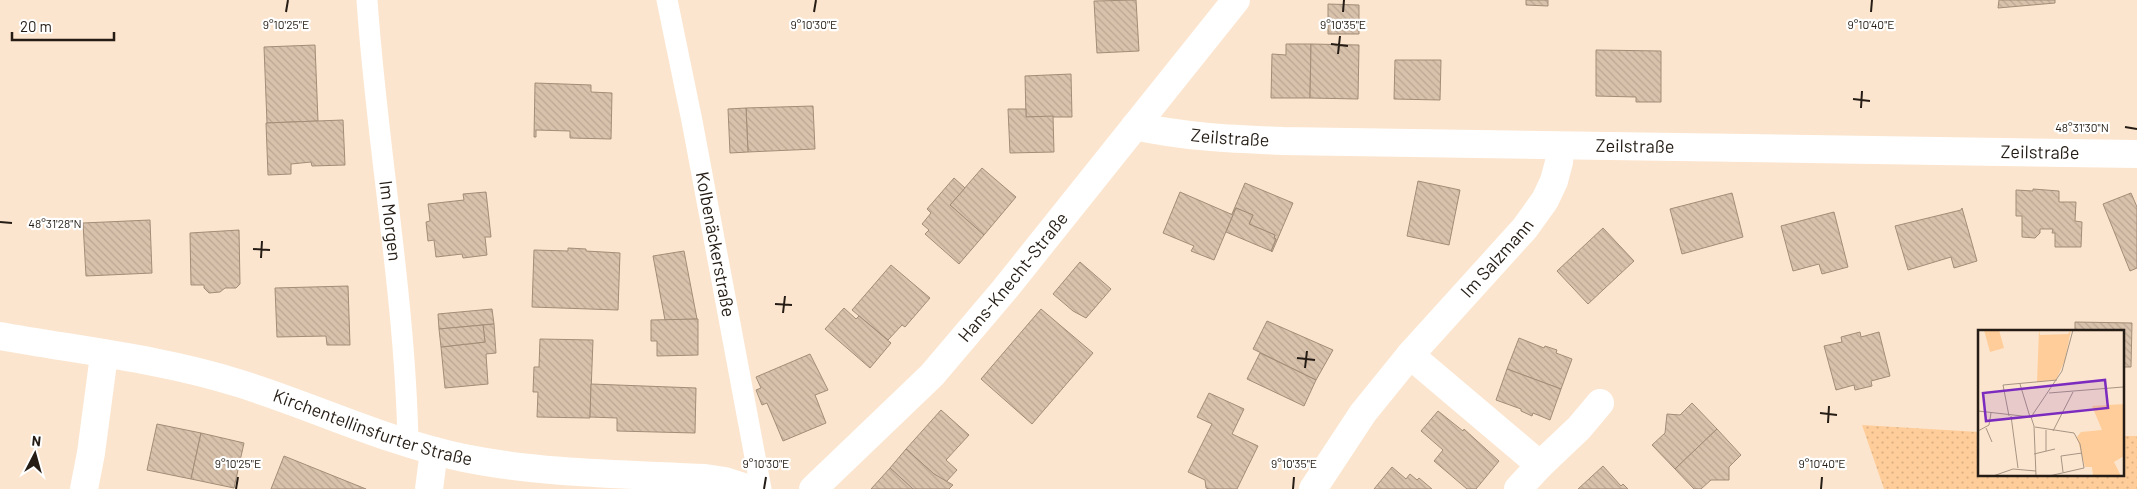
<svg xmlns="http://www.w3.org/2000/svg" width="2137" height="489" viewBox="0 0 2137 489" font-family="Barlow,sans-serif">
<defs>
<pattern id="grass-dots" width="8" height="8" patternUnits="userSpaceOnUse" patternTransform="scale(1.25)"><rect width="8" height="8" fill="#ffcd99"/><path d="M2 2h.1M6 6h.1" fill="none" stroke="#dab083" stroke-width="1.8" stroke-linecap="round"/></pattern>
<pattern id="building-back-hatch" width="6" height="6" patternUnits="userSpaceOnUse" patternTransform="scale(1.25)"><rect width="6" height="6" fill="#d9c2ac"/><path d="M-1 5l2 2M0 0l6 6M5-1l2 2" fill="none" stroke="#baa693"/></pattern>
</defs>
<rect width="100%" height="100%" fill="#fce5ce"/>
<polygon fill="url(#grass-dots)" points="1862,425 1979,432 1980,475 2123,475 2123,436 2137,436 2137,489 1884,489"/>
<g fill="url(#building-back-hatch)" stroke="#a28d78">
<polygon points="1136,0 1139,51 1097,53 1094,1"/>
<polygon points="1526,0 1548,0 1548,6 1526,5"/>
<polygon points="1999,0 2055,0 2055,3 1998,8"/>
<polygon points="1328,4 1359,5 1359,34 1328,34"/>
<polygon points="1286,44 1311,44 1310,98 1271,98 1272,54 1286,55"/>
<polygon points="1311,44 1359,45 1358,99 1310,98"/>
<polygon points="315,45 318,121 267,123 264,47"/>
<polygon points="1596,50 1661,51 1661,102 1636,102 1636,97 1596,96"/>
<polygon points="1395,60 1441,60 1440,100 1394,99"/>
<polygon points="1071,74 1072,117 1026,117 1025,76"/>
<polygon points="535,83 591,85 591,92 612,93 611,139 570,138 570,131 536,130 536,137 534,137"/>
<polygon points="813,106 815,149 748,152 746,108"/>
<polygon points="746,108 748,152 730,153 728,109"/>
<polygon points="1008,109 1026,109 1026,117 1053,116 1054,152 1010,153"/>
<polygon points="343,120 345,165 312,166 311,162 291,164 291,174 268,175 266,123"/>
<polygon points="982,168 1016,197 984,235 950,205"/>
<polygon points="954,178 965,188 950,205 984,235 959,264 925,234 929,230 922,224 931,213 927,209"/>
<polygon points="1418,181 1460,190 1449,245 1407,236"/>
<polygon points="1245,183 1293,203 1272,252 1271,251 1276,239 1274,238 1275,235 1249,224 1253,215 1236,208 1232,214"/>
<polygon points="2033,189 2059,191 2059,202 2076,202 2075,221 2082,222 2081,247 2055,247 2055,233 2052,233 2053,229 2040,229 2040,233 2035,238 2022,237 2022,216 2016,216 2016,190 2033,191"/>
<polygon points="486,192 491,237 485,237 487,255 463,258 462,254 436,257 434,240 428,241 426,222 430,221 428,204 464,200 463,194"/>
<polygon points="1180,192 1233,215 1214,260 1191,251 1194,246 1163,233"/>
<polygon points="1732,193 1743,237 1682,254 1670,209"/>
<polygon points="2131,193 2137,207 2137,268 2130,271 2103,204"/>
<polygon points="1236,208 1253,215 1249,224 1275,235 1274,238 1276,239 1271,251 1226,232"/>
<polygon points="1962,208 1977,261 1954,268 1951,257 1908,270 1895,226 1961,210"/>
<polygon points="1834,212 1848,267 1822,274 1819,264 1793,271 1781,226"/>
<polygon points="150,220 152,273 86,276 83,223"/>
<polygon points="1603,228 1634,261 1588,304 1557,271"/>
<polygon points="239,230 240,284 236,288 225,288 220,292 209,293 204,288 204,285 191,285 190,233"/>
<polygon points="568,248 586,249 586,251 620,253 618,310 532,307 534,250 568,251"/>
<polygon points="684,251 697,319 665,320 653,256"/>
<polygon points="1080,262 1111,289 1086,318 1073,311 1053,294"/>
<polygon points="891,265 930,298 905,327 902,325 888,340 852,310"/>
<polygon points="348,286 350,345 327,345 326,336 277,337 275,288"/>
<polygon points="844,308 856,319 859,316 891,343 870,368 825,329"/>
<polygon points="492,309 494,324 439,329 438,314"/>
<polygon points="1041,309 1093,353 1032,424 981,379"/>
<polygon points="698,319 698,355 657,356 657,341 651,341 651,320"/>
<polygon points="1267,321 1333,350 1316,380 1253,349"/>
<polygon points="2075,322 2132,323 2131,367 2123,367 2123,332 2075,332"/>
<polygon points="494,324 496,353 486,354 488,384 445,388 441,347 485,342 483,325"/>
<polygon points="483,325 485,342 441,347 439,329"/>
<polygon points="1860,332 1861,337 1879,332 1890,376 1871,381 1872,386 1855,390 1854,385 1836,390 1824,346 1842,342 1841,337"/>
<polygon points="1519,338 1544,348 1545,346 1557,350 1556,353 1572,359 1561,389 1507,369"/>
<polygon points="540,339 593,340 590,418 537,417 538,392 533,392 534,367 539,367"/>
<polygon points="1260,353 1316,380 1304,406 1247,379"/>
<polygon points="810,354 828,390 815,395 826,423 783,441 767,403 762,405 756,390 761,388 756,377"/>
<polygon points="1507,369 1561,389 1550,420 1533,413 1532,416 1521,411 1521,409 1496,400"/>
<polygon points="591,384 696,388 695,433 617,431 617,418 590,417"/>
<polygon points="1209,393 1244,409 1232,434 1258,446 1237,489 1209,489 1206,488 1205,480 1188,472 1212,424 1197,417"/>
<polygon points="1692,403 1717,429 1675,469 1652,445 1665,433 1667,414 1680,415"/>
<polygon points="941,410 969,435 946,460 957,470 946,482 934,474 906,449"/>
<polygon points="1438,411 1463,431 1464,429 1499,461 1476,489 1467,489 1434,461 1443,450 1421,431"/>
<polygon points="157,424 201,433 191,479 147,470"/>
<polygon points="1717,429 1741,455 1729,467 1729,480 1711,480 1701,489 1694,489 1675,469"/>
<polygon points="201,433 244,443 234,488 191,479"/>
<polygon points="906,449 934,474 953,485 949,489 913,489 890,468"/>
<polygon points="284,456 366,489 271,489"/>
<polygon points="1603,466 1621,486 1623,484 1628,489 1578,489"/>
<polygon points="1392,467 1406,479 1410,474 1417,480 1419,478 1432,489 1374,489"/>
<polygon points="890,468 913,489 871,489"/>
</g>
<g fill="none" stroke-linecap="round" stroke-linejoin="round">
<g stroke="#fff" stroke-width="21">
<path id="s1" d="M367,0C377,148 405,294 408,443"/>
<path id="s2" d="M667,0L692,121L761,489"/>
</g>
<g stroke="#fff" stroke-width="28">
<path id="s3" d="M1135,126C1184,137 1233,139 1283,141L2137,154"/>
<polyline points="1410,355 1540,465 1579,428 1600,403"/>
<polyline points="84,489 91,453 104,355"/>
<polyline points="429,489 434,451"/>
<path id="s4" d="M1313,489L1363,413L1410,355L1525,228L1545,200L1554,181L1559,162L1560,146"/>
<polyline points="1518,489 1540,465"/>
</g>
<g stroke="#fff" stroke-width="28">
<path id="s5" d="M0,336C77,350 163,359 238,383C313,406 386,442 464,458C543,474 624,474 705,478L725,481L750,489"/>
<path id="s6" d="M813,489L932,375L1005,289L1236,0"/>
</g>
</g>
<path fill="none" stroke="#251d15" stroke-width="2" d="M286,12L288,0M814,12L816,0M1343,12L1344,0M1871,12L1872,0M1331,44L1348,46M1338,54L1340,36M1853,99L1870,101M1861,108L1862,91M2125,127L2137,129M0,222L12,223M253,249L270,250M261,258L262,241M775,304L792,305M783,313L785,296M1297,358L1315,360M1305,368L1307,351M1820,413L1837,415M1828,423L1829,406M236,489L238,477M764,489L766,477M1293,489L1294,477M1821,489L1822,477"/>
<g text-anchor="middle" stroke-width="4.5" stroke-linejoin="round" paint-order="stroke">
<g font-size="18" fill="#251d15" stroke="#fff">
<text dy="6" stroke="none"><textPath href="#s3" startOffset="96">Zeilstraße</textPath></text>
<text dy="6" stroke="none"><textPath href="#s3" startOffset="501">Zeilstraße</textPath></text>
<text dy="6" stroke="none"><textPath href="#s3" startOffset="906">Zeilstraße</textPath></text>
<text dy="6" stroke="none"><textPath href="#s1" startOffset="222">Im Morgen</textPath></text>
<text dy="6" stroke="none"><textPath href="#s2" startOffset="249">Kolbenäckerstraße</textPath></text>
<text dy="6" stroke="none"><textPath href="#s4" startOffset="296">Im Salzmann</textPath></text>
<text dy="6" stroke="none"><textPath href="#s6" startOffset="292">Hans-Knecht-Straße</textPath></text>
<text dy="6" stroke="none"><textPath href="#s5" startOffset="385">Kirchentellinsfurter Straße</textPath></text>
</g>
</g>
<g transform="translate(1978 330)">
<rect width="146" height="146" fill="#fce5ce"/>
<path d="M6,0H21L26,18L12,22ZM61,0L62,5L90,4L93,0L87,30L78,50L59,52ZM146,74V126L136,132L143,146H115L114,137H107L99,107L103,102L124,100L114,76Z" fill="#ffcd99"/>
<path fill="none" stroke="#a69584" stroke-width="1" d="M42,54L52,87M71,63L145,57M0,81L53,87M31,86L25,55L79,50M33,86L40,138M53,87L84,41L95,0M53,87L56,96L58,146M57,97L96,103L102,114L106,138L71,146M8,98L14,112M0,101L11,95L13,83M75,101L95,62M68,121V100M56,124L77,119M85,142L83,126L104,123M15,146L35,139L58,141"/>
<path fill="#7b2cbf" fill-opacity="0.15" stroke="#7b2cbf" stroke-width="2.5" d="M127,50L130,78L8,91L5,63Z"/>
<rect width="146" height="146" fill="none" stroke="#251d15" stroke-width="2.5"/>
</g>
<g font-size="12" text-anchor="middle" fill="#251d15" stroke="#fff" stroke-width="4.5" stroke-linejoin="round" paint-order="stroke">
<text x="286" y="29">9°10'25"E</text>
<text x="814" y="29">9°10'30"E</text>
<text x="1343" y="29">9°10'35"E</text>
<text x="1871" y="29">9°10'40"E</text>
<text x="2082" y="132">48°31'30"N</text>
<text x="55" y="228">48°31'28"N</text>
<text x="238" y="468">9°10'25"E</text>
<text x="766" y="468">9°10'30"E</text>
<text x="1294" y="468">9°10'35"E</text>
<text x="1822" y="468">9°10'40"E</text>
</g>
<g transform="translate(35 454) rotate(6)" stroke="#ffffff" stroke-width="4" paint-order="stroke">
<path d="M0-4L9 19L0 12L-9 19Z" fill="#251d15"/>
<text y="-8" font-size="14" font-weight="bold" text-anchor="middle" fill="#251d15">N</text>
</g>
<path d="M12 32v8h102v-8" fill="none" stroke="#251d15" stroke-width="2.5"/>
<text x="20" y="32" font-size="15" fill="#251d15" stroke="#ffffff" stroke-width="4" paint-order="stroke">20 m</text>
</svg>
